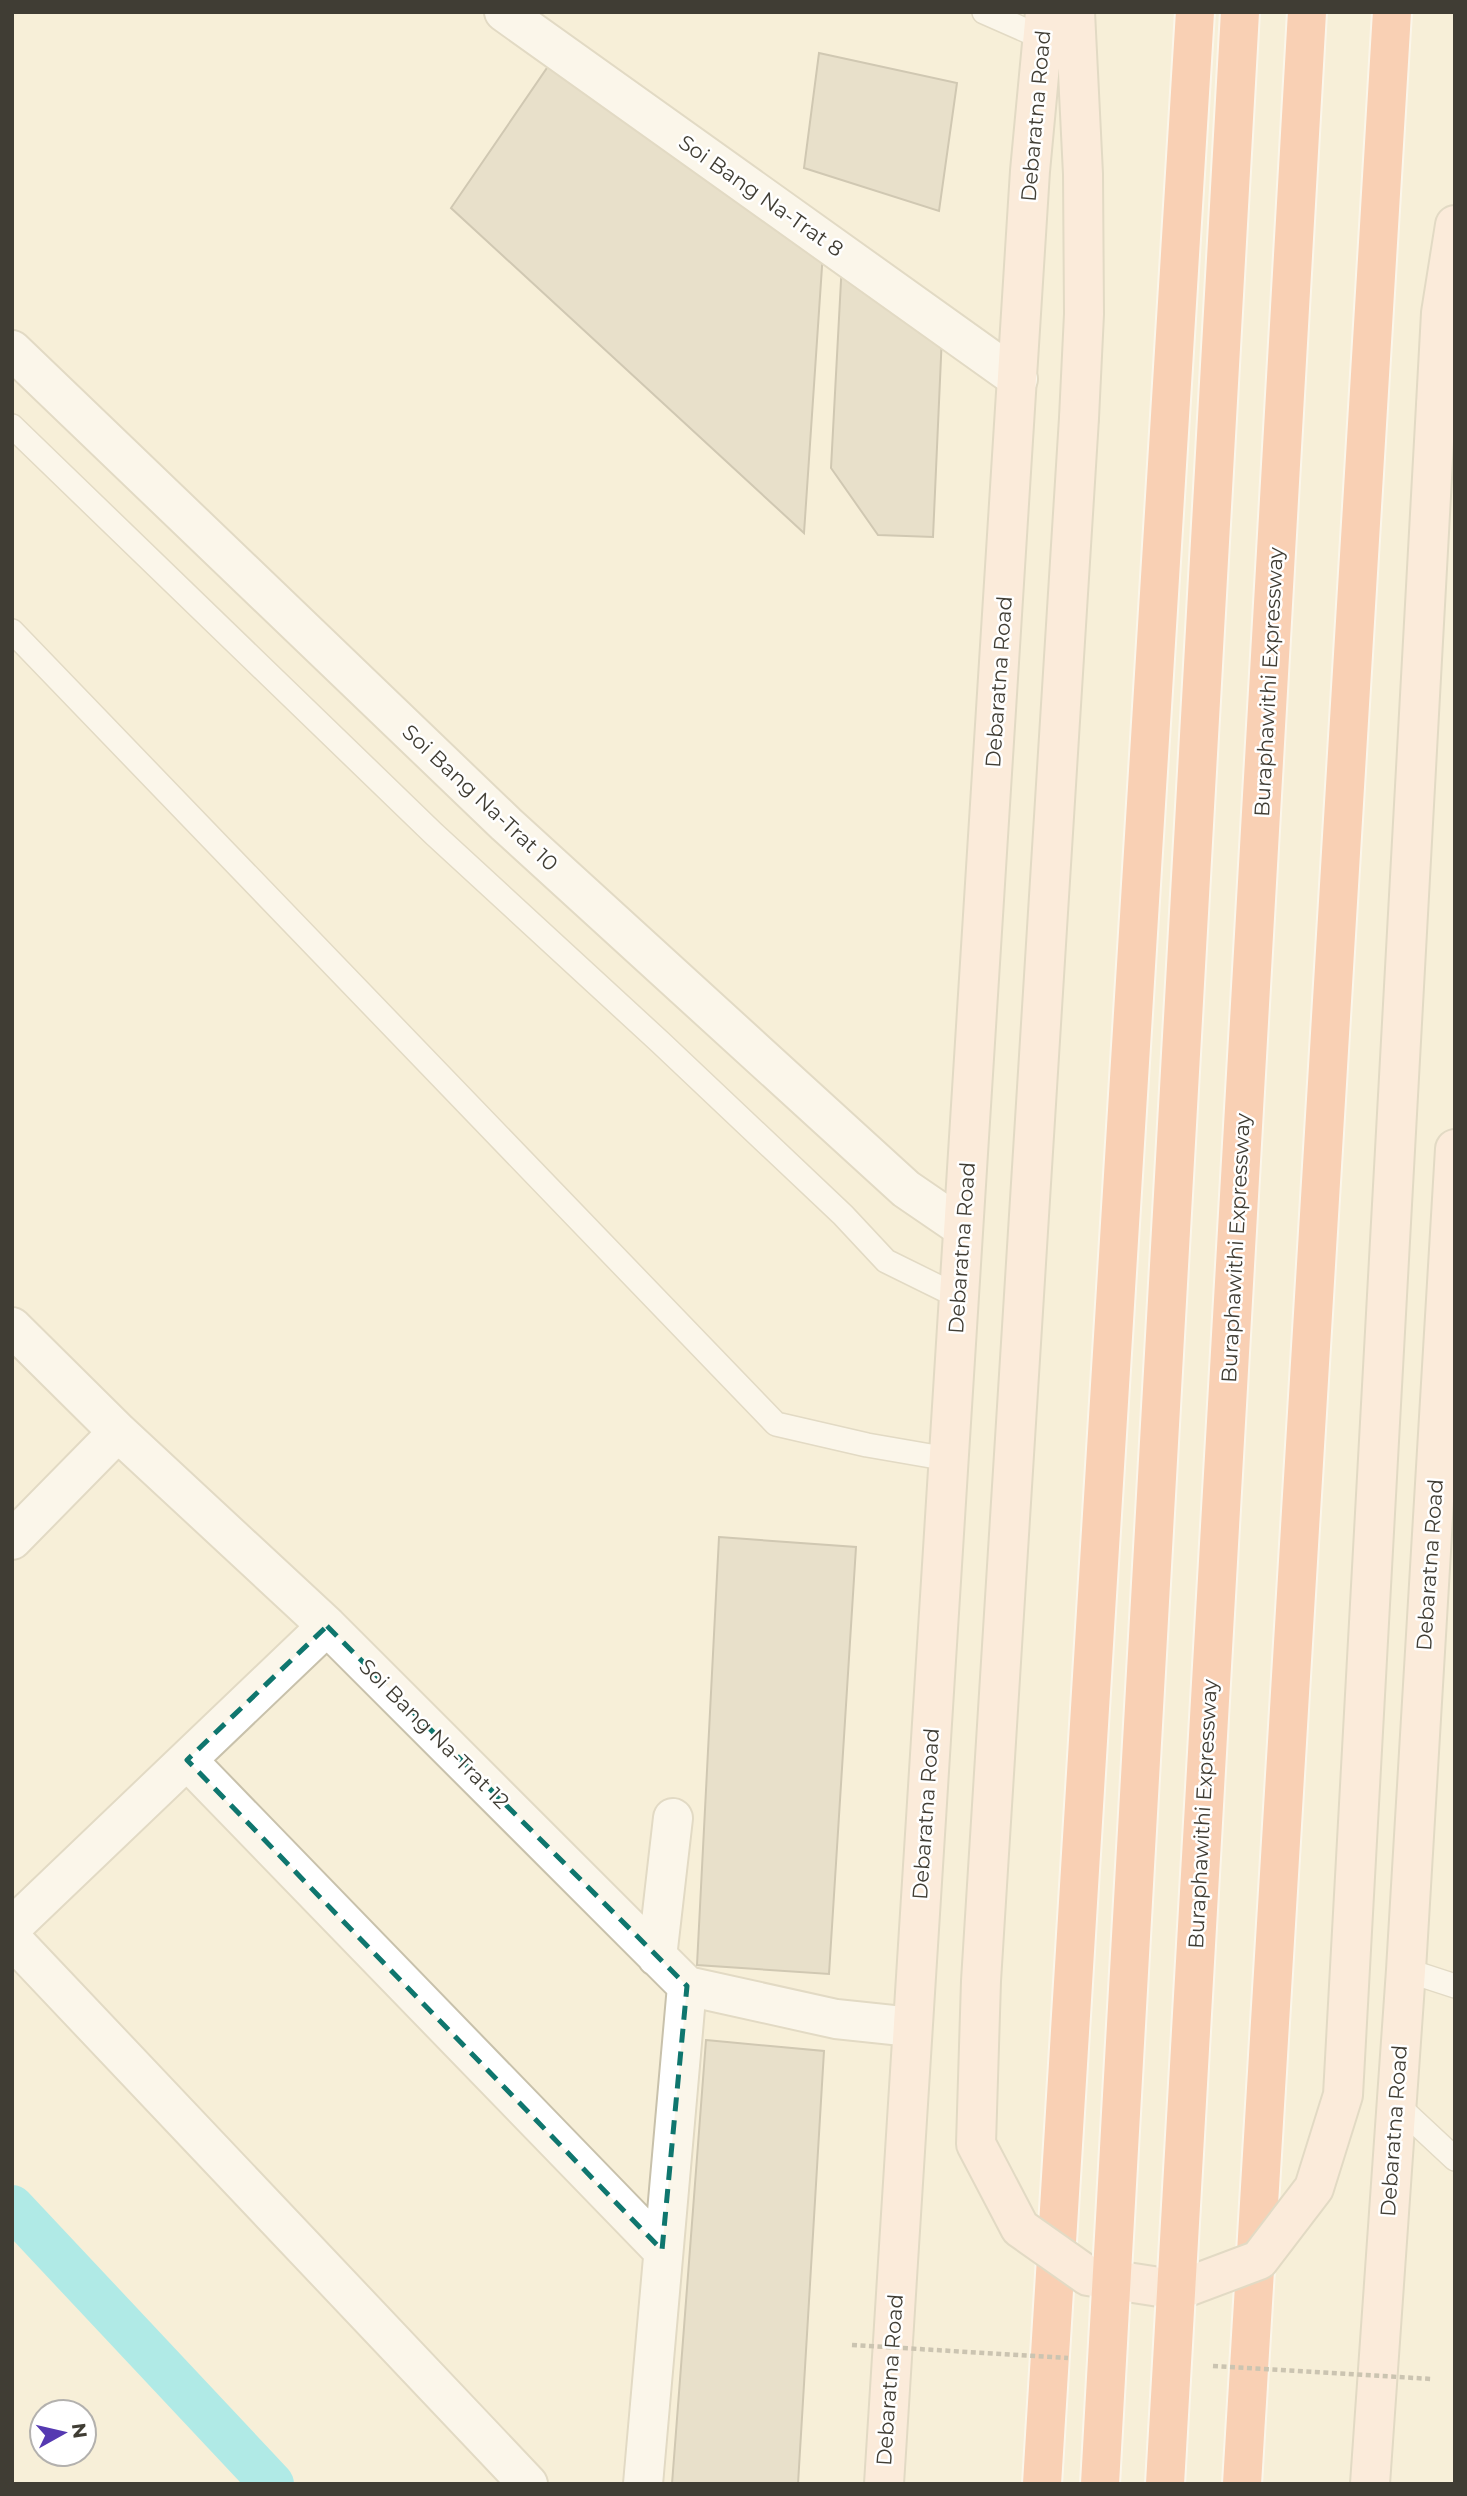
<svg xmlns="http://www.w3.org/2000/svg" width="1467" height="2496" viewBox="0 0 1467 2496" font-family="Montserrat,sans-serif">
<rect width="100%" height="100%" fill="#f7efd8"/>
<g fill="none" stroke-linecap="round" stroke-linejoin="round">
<path stroke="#5ae5f6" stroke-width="44" d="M12,2207L272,2484"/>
</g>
<path fill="#d6ceb8" stroke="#a09984" stroke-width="2" d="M819,53L957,83L939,211L804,168Z
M549,65L823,252L804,533L451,208Z
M842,262L942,335L933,537L878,535L831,468Z
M719,1537L856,1547L829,1974L697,1965Z
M706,2040L824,2051L798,2484H672Z"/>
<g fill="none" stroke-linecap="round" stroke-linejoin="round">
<defs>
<path id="lane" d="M984,12L1043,38
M12,426L434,834L660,1042L843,1215L886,1261L959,1297
M12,631L776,1424L867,1445L948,1459
M1406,1970L1455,1986
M1396,2104L1455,2159"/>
<path id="street" d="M504,12L1018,379
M12,350L506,824L906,1189L963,1228
M12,1327L118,1432L327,1626L687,1986L836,2019L912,2027
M12,1540L118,1432
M187,1760L662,2250
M12,1927L327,1626
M12,1939L528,2484
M657,1957L673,1818
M643,2484L687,1986"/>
<path id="secondary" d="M1075,12L1083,174L1084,314L1079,418
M1436,405L1441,313L1455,225
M884,2484L1030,171L1045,12
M1370,2484L1406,1970L1455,1149"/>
<path id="highway" d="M1042,2484L1195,12
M1242,2484L1392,12"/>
</defs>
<use href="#lane" stroke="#c8c1ab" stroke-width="26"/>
<use href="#street" stroke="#c8c1ab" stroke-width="42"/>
<use href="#secondary" stroke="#c8c1ab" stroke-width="42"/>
<use href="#highway" stroke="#fff" stroke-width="42"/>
<use href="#lane" stroke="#fff" stroke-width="23"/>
<use href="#street" stroke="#fff" stroke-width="38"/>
<use href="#secondary" stroke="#fee6db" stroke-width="38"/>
<use href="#highway" stroke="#faac88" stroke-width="38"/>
<defs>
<path id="secondary-bridge" d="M1079,418L981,1981L976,2144L1020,2228L1088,2276L1179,2290L1259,2260L1314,2188L1343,2095L1436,405"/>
<path id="highway-bridge" d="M1100,2484L1240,12
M1165,2484L1307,12"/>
</defs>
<use href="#secondary-bridge" stroke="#c8c1ab" stroke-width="42" stroke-linecap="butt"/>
<use href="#highway-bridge" stroke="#fff" stroke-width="42" stroke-linecap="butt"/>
<path stroke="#959080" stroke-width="4.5" stroke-dasharray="5 3.5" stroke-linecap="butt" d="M852,2345L1068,2358
M1213,2366L1432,2379"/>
<use href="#secondary-bridge" stroke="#fee6db" stroke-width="38"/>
<use href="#highway-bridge" stroke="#faac88" stroke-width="38"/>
</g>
<path d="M0 0H1467V2496H0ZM327,1626L687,1986L662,2250L187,1760Z" fill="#f7efd8" fill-opacity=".55" fill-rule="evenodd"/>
<path fill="none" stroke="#0f766e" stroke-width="5" stroke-dasharray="14 9" stroke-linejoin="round" d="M327,1626L687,1986L662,2250L187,1760Z"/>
<g text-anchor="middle" stroke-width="5" stroke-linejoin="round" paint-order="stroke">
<g font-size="21" fill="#403d34" stroke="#fff">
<text transform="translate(1036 116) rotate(-85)" y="7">Debaratna Road</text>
<text transform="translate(761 196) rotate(35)" y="7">Soi Bang Na-Trat 8</text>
<text transform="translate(999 682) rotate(-86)" y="7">Debaratna Road</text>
<text transform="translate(1269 682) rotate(-87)" y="7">Buraphawithi Expressway</text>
<text transform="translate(480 798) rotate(43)" y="7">Soi Bang Na-Trat 10</text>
<text transform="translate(962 1248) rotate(-86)" y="7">Debaratna Road</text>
<text transform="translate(1236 1248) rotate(-87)" y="7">Buraphawithi Expressway</text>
<text transform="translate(1430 1565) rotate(-86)" y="7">Debaratna Road</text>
<text transform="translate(434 1734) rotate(45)" y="7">Soi Bang Na-Trat 12</text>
<text transform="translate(926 1814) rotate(-86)" y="7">Debaratna Road</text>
<text transform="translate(1203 1814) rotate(-87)" y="7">Buraphawithi Expressway</text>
<text transform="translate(1394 2131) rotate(-86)" y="7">Debaratna Road</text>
<text transform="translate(890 2380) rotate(-86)" y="7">Debaratna Road</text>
</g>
</g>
<rect width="1467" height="2496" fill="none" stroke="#403d34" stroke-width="28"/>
<g transform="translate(63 2433) rotate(82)"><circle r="33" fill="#ffffff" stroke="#b3b1ae" stroke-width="2"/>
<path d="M0-5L12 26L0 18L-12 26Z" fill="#5539b1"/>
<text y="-10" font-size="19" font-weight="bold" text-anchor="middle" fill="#403d34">N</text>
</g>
</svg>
